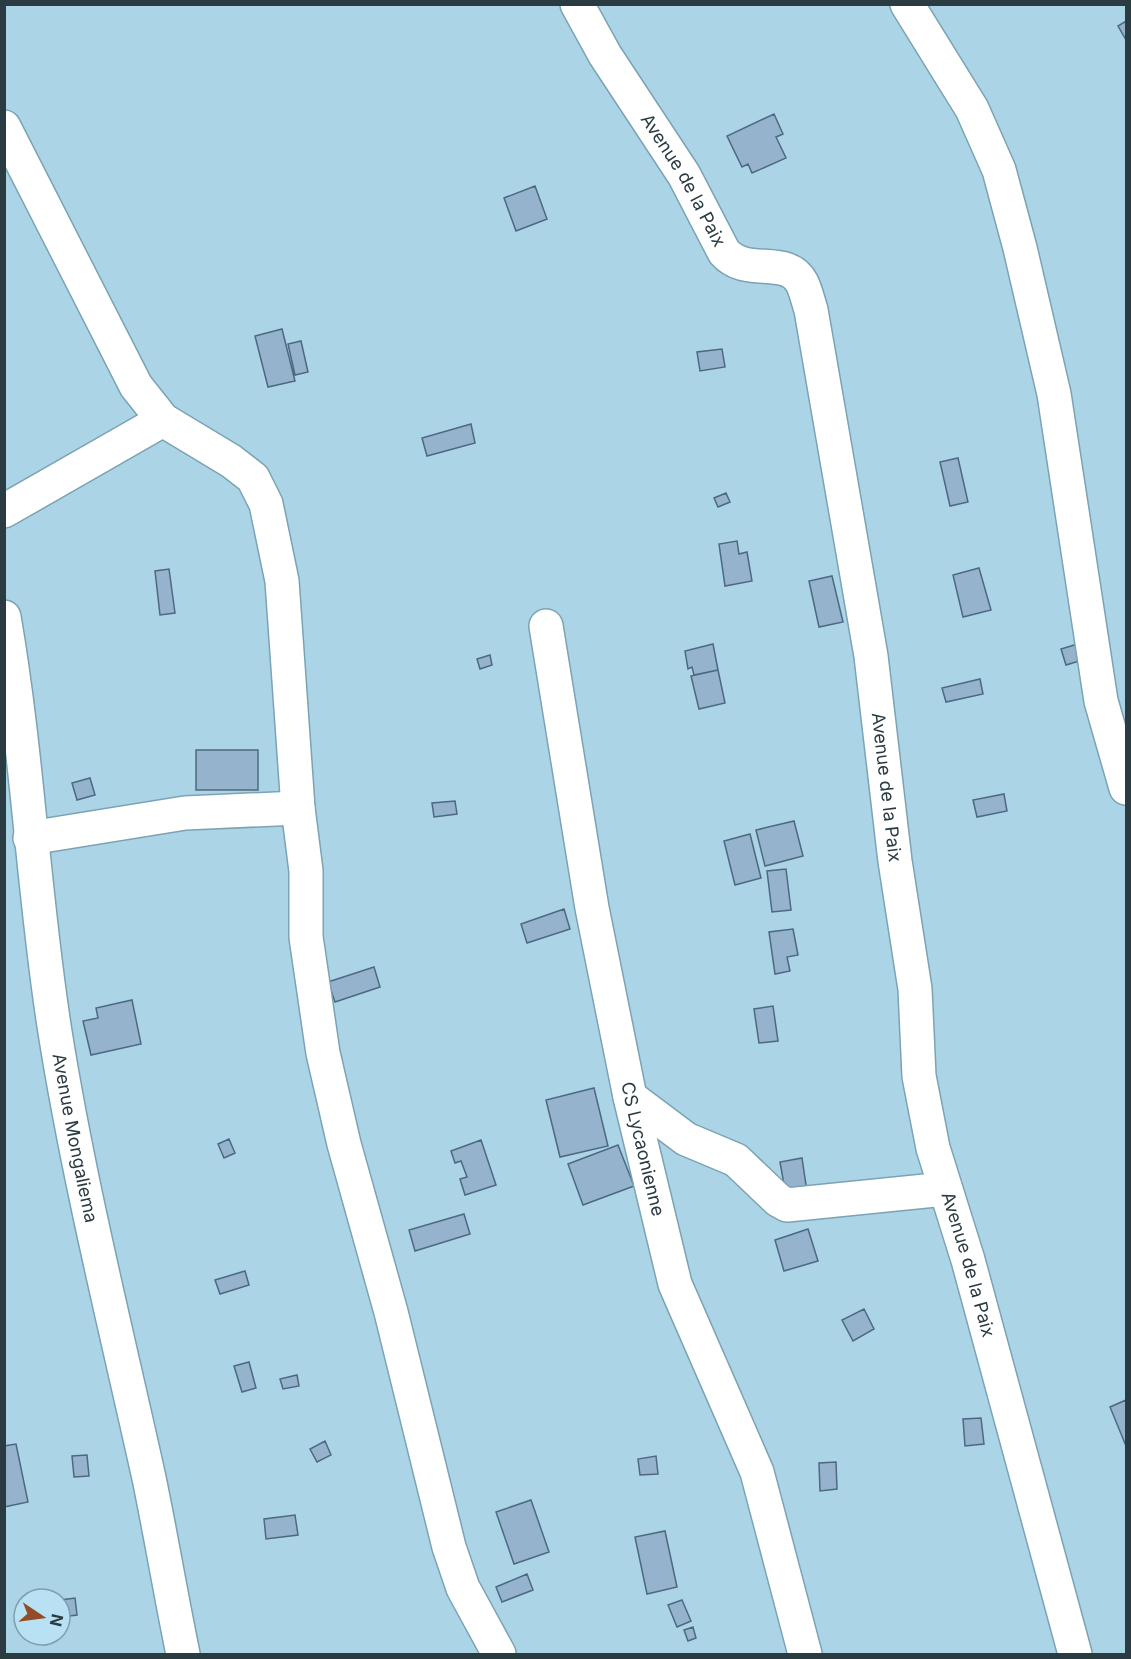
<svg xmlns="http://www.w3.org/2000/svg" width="1131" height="1659" viewBox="0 0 1131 1659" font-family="Inter,sans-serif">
<rect width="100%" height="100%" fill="#abd5e7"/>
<path fill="#95b3cd" stroke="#4d6981" stroke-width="1.5" d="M1126,21V40L1118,26Z
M774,114L783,134L776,137L786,158L752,173L748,164L742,167L727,136Z
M535,186L547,219L516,231L504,198Z
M282,329L295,381L268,387L255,336Z
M301,341L308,372L295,375L288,344Z
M722,349L725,367L700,371L697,352Z
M471,424L475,443L427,456L422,438Z
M958,458L968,502L950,506L940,462Z
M726,493L730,502L718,507L714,498Z
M737,541L739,554L747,552L752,581L725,586L719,544Z
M979,568L991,610L963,617L953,575Z
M169,569L175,613L160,615L155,571Z
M832,576L843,622L819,627L809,581Z
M1081,643L1086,659L1066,665L1061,649Z
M713,644L718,670L694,675L692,667L688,669L685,651Z
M490,655L492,665L480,669L477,659Z
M718,670L725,703L699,709L691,676Z
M980,679L983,694L946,702L942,688Z
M196,750H258V790H196Z
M90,778L95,795L77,800L72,783Z
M1004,794L1007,811L977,817L973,800Z
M455,801L457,814L434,817L432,803Z
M794,821L803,856L765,866L756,830Z
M750,834L761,878L735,885L724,841Z
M786,869L791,910L772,912L767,871Z
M564,909L570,929L527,943L521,924Z
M793,929L798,955L787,957L790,971L775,974L769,932Z
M374,967L380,987L335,1002L328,982Z
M132,1000L141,1044L91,1055L83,1021L98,1018L96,1008Z
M773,1006L778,1041L759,1043L754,1009Z
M594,1088L608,1146L560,1157L546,1100Z
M229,1139L235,1153L224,1158L218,1144Z
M481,1140L496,1185L465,1195L460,1179L467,1177L461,1161L455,1163L451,1151Z
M618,1145L634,1186L583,1205L568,1164Z
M802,1158L807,1192L786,1196L780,1162Z
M464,1214L470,1234L415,1251L409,1230Z
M808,1229L818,1261L784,1271L775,1240Z
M245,1271L249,1285L220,1294L215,1280Z
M864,1309L874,1329L853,1341L842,1320Z
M249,1362L256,1388L242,1392L234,1366Z
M297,1375L299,1386L283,1389L280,1379Z
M1126,1400V1446L1110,1407Z
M981,1418L984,1444L965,1446L963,1419Z
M325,1441L331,1455L317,1462L310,1449Z
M16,1444L28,1502L4,1507V1446Z
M87,1455L89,1476L74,1477L72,1456Z
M656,1456L658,1474L640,1475L638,1459Z
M836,1462L837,1489L820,1491L819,1463Z
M531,1500L549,1552L514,1564L496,1512Z
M295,1515L298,1535L266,1539L264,1519Z
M665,1531L677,1587L647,1594L635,1537Z
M527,1574L533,1590L502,1602L496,1587Z
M75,1598L77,1615L61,1617L60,1600Z
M682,1600L691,1621L677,1627L668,1605Z
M693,1627L696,1638L688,1641L684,1630Z"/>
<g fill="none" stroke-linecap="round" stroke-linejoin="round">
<defs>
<g id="minor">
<path id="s1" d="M577,4L605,55L684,175L724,252C746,278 787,254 802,283C806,291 808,301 811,310L871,656L895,861L915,989L919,1076L933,1148L968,1260L1075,1654"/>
<path d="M907,4L972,109L999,170L1020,248L1054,394L1101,701L1126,788"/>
<path d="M4,127L136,386L163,420L231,461L253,478L266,504L282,581L298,808L306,871V937L323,1053L344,1144L391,1312L449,1547L463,1588L499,1654"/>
<path d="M4,511L163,420"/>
<path id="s2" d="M4,617C28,755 33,894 55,1032C79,1182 116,1329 149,1478C161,1536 171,1596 183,1654"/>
<path id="s3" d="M546,626L592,908L630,1097L675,1284L757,1472L805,1654"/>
<path d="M30,838L185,813L298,808"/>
<path d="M630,1097L686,1139L736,1160L778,1200L787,1205L945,1189"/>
</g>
</defs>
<use href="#minor" stroke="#7ba3b4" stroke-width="36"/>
<use href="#minor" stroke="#fff" stroke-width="33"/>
</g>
<g text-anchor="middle" stroke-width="6" stroke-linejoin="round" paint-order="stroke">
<g font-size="18" fill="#2a3b42" stroke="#b8e2f4">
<text dy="6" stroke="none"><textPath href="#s1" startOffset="206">Avenue de la Paix</textPath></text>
<text dy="6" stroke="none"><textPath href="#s1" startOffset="888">Avenue de la Paix</textPath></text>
<text dy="6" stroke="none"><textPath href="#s2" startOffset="526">Avenue Mongaliema</textPath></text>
<text dy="6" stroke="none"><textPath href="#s3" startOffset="532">CS Lycaonienne</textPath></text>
<text dy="6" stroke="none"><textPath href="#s1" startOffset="1374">Avenue de la Paix</textPath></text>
</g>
</g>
<rect width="1131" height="1659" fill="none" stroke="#2a3b42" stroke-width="12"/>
<g transform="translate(42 1617) rotate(103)"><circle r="28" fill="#b8e2f4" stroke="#7f9fad" stroke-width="1.5"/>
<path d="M0-4.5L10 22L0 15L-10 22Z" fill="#934c28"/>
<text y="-9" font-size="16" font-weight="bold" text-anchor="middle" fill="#2a3b42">N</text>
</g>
</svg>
